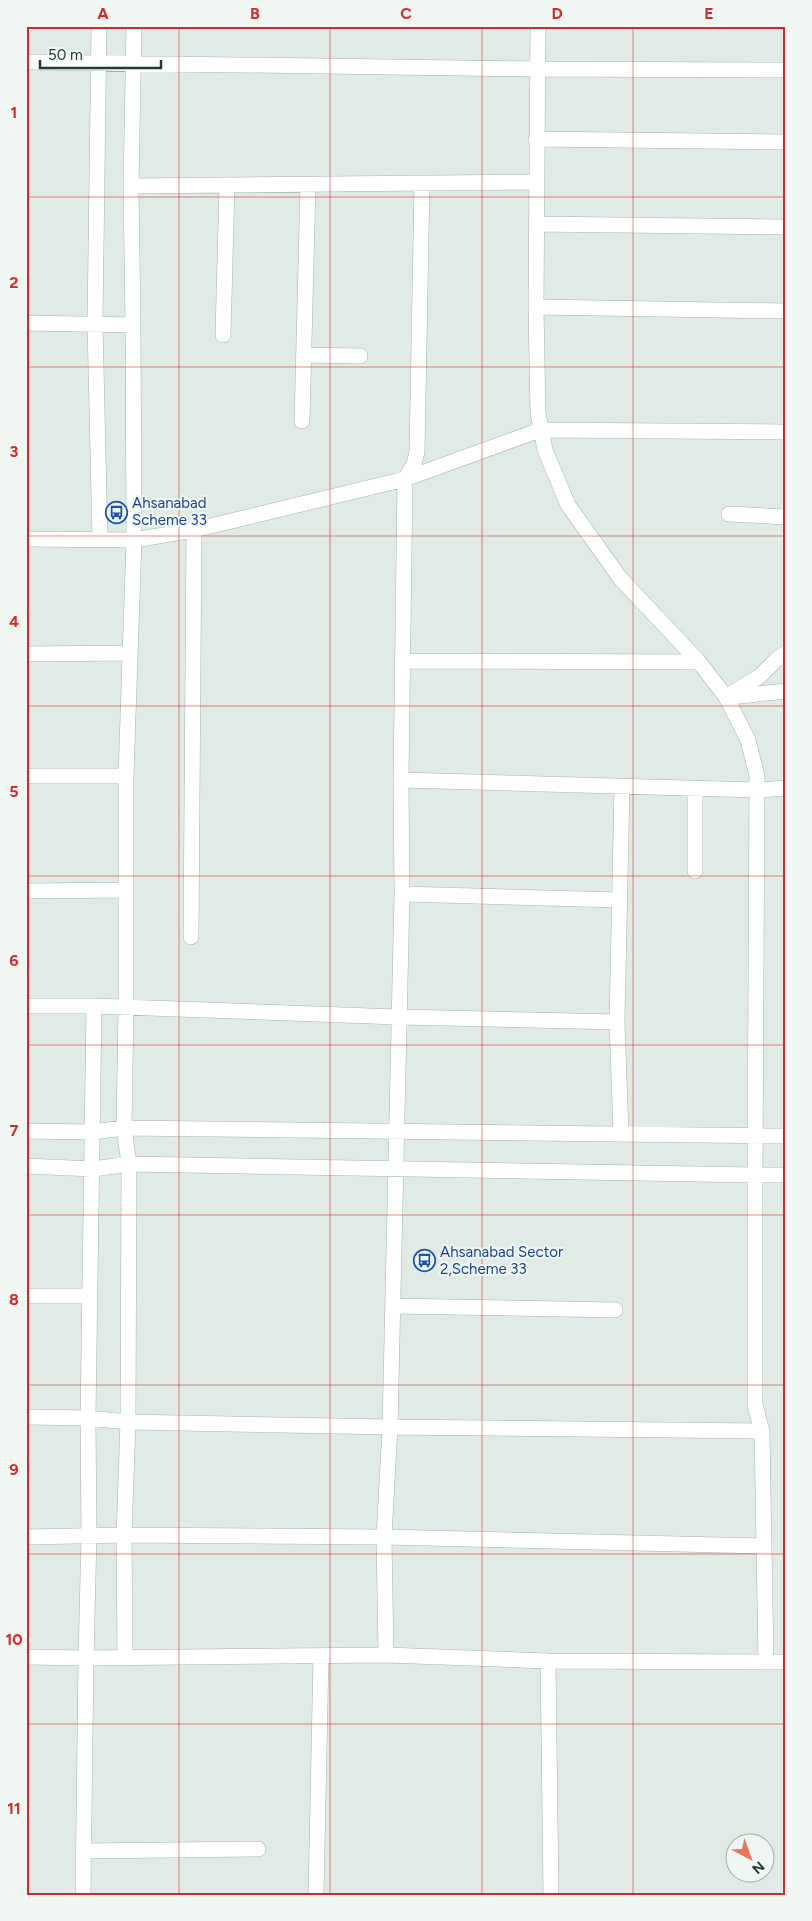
<svg xmlns="http://www.w3.org/2000/svg" width="812" height="1921" viewBox="0 0 812 1921" font-family="Figtree,sans-serif">
<rect width="100%" height="100%" fill="#e0ebe5"/>
<g fill="none" stroke-linecap="round" stroke-linejoin="round">
<defs>
<path id="minor" d="M99,26L95,324L100,539
M26,62L537,69L786,70
M536,139L786,142
M131,186L536,182
M536,224L786,227
M536,307L786,311
M26,323L133,325
M223,335L227,185
M304,355L360,356
M302,421L308,185
M729,514L786,517
M26,539L134,540L194,530L405,479L540,430L786,432
M26,654L130,653
M402,661L699,662
M726,697L760,676L776,660L786,653
M730,697L786,691
M26,776H126
M401,780L757,790L786,788
M695,788V871
M26,891L126,890
M402,894L619,900
M191,937L194,530
M26,1006H94L398,1017L617,1022
M26,1131L92,1132L124,1128L786,1136
M621,1134L617,1022L622,786
M26,1166L93,1169L129,1164L755,1175L757,776L748,740L726,697L699,662L620,578L568,505L545,450L538,413L536,307L538,26
M26,1296H90
M393,1306L615,1310
M26,1417L88,1418L128,1422L390,1427L762,1431
M26,1537L124,1535L384,1537L764,1546
M386,1655L384,1537L390,1427L402,894L401,780L405,479L414,464L417,452L422,184
M26,1657L86,1658L386,1655L548,1661L786,1662
M125,1657L124,1535L128,1422L129,1164L124,1128L126,1008V776L134,540L133,325L131,186L134,26
M548,1661L551,1895
M766,1662L762,1431L755,1405V1175H786
M84,1851L258,1849
M83,1895L86,1658L89,1536L88,1418L94,1006
M316,1895L321,1656"/>
</defs>
<use href="#minor" stroke="#a3b3ac" stroke-width="16"/>
<use href="#minor" stroke="#fff" stroke-width="15"/>
</g>
<path fill="none" stroke="#d62828" stroke-width="1" stroke-opacity="0.55" d="M179,26V1895M330,26V1895M482,26V1895M633,26V1895M26,197H786M26,367H786M26,536H786M26,706H786M26,876H786M26,1045H786M26,1215H786M26,1385H786M26,1554H786M26,1724H786"/>
<defs>
<symbol id="bus-ring" viewBox="-11 -11 22 22"><circle r="9.5" fill="#f0f7f3" stroke="#1a4fb4" stroke-width="1.5"/><path d="M-5-6H5V4H4V6H2V4H-2V6H-4V4H-5ZM-3.5-4V0h7V-4ZM-3.5 1.2v1.5H-2V1.2ZM2 1.2v1.5H3.5V1.2Z" fill="#1a4fb4"/></symbol>
</defs>
<g fill-rule="evenodd">
<use href="#bus-ring" x="104" y="500" width="25" height="25"/>
<use href="#bus-ring" x="412" y="1248" width="25" height="25"/>
</g>
<g text-anchor="middle" stroke-width="4" stroke-linejoin="round" paint-order="stroke">
<g font-size="15" fill="#164399" stroke="#f0f7f3" text-anchor="start">
<text x="132" y="508">Ahsanabad<tspan x="132" dy="17">Scheme 33</tspan></text>
<text x="440" y="1257">Ahsanabad Sector<tspan x="440" dy="17">2,Scheme 33</tspan></text>
</g>
</g>
<rect width="812" height="1921" fill="none" stroke="#f0f7f3" stroke-width="55"/>
<g transform="translate(750 1858) rotate(139)"><circle r="24" fill="#f0f7f3" stroke="#9daca6"/>
<path d="M0-4L9 19L0 12L-9 19Z" fill="#ee755a"/>
<text y="-8" font-size="14" font-weight="bold" text-anchor="middle" fill="#213b32">N</text>
</g>
<path d="M40 60v8h121v-8" fill="none" stroke="#213b32" stroke-width="2.5"/>
<text x="48" y="60" font-size="15" fill="#213b32" stroke="#f0f7f3" stroke-width="4" paint-order="stroke">50 m</text>
<rect x="28" y="28" width="756" height="1866" fill="none" stroke="#d62828" stroke-width="2"/>
<g font-size="16" text-anchor="middle" font-weight="bold" fill="#d62828">
<text x="103" y="19">A</text>
<text x="255" y="19">B</text>
<text x="406" y="19">C</text>
<text x="557" y="19">D</text>
<text x="709" y="19">E</text>
<text x="14" y="118">1</text>
<text x="14" y="288">2</text>
<text x="14" y="457">3</text>
<text x="14" y="627">4</text>
<text x="14" y="797">5</text>
<text x="14" y="966">6</text>
<text x="14" y="1136">7</text>
<text x="14" y="1305">8</text>
<text x="14" y="1475">9</text>
<text x="14" y="1645">10</text>
<text x="14" y="1814">11</text>
</g>
</svg>
